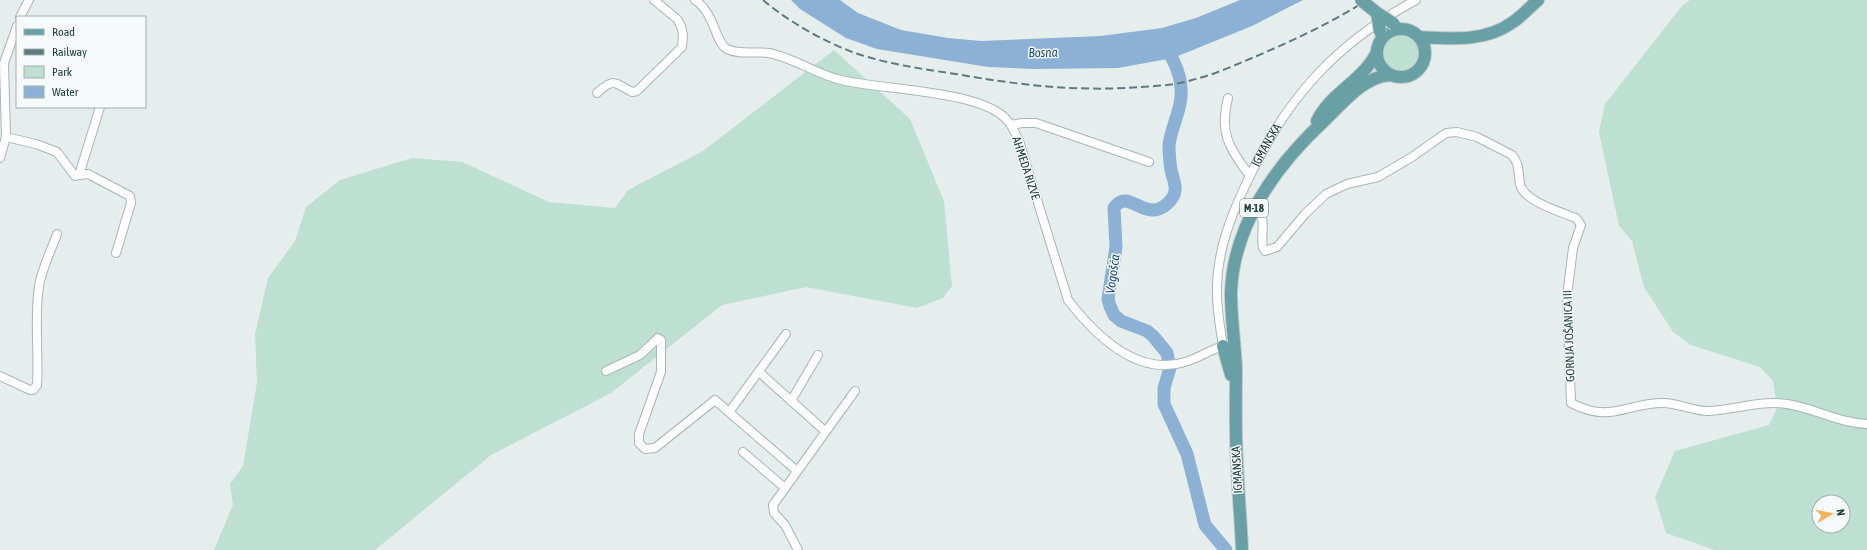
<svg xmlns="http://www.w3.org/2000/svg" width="1867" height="550" viewBox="0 0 1867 550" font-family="'Asap Condensed',sans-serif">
<rect width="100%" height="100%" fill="#e5eeed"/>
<path fill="#bee0d2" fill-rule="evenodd" d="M1690,0H1867V550H1715L1666,533L1655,497L1675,451L1769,425L1777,408L1773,381L1760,367L1691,345L1673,332L1644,287L1632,241L1619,226L1599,132L1605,104L1682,6ZM1819,502H1843V526H1819Z
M1381 53a21 21 0 1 1 42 0a21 21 0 1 1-42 0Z
M834,50L910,119L944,201L952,286L943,298L917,308L806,287L722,305L611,393L491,455L375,550H214L233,505L230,484L243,466L257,382L255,334L268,278L295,241L306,207L340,180L412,158L462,162L549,202L615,208L628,190L703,151Z"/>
<path fill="#8cb1d4" d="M791,0H840L858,13L901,30L948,38L981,41L1100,36L1162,28L1196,18L1240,0H1303L1252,26L1173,58L1118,68L1033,69L988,67L877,49L846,38L800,9Z"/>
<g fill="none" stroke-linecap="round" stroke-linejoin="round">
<path stroke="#8cb1d4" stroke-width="13" d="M1163,43C1172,57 1180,71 1181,88C1183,107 1171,127 1169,145C1169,152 1170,163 1171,170C1174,183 1180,192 1168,203C1145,225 1129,186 1114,208L1116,247L1108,299L1110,306L1114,315L1121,321L1147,331L1153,336L1167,353L1170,368L1164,388V404L1187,454L1205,525L1226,550"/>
<defs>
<g id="minor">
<path d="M695,0C715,13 715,43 727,49C739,55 757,51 769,53C794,58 816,74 841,80C881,90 981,90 1007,120C1013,126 1015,134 1019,141L1068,300C1095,335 1137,377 1185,362C1200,358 1212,348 1227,345"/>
<path d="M20,17L29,0"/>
<path d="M597,93C613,78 614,82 632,92L637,91L682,47L683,35L681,26L677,19L654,0"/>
<path d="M1228,98C1219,133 1229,148 1250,176"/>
<path d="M1011,125L1022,123H1036L1149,162"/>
<path d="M6,137L36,144L57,152L75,176L79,175L100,107"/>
<path d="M0,158L6,137L4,63L17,26"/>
<path d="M79,175L88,174L130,196L131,203L116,253"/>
<path d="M1255,206C1268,218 1260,232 1263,248L1265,251L1277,247L1305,214L1326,194L1347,184L1378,177L1412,157L1446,133L1457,132L1477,137L1512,155C1520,164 1518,173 1520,184C1523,201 1561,212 1576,218L1581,225L1573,248L1567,296L1571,403C1612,424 1625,403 1663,403C1678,403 1693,411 1708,411C1734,410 1761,400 1787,404C1814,408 1839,423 1867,424"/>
<path id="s1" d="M1223,346C1220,326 1216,306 1217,285C1218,249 1231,216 1246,184C1285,100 1334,44 1416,0"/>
<path d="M606,371L640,355L658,338L661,340V372L639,434V443L645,449L655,448L715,400L797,471"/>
<path d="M759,372L825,431"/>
<path d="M0,376L30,390H33L37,385C39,352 34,319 39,286C42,268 51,251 57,234"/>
<path d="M791,401L818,355"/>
<path d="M730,411L786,334"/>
<path d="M743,452L785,488"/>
<path d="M798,550L785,525L774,513L773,505L855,391"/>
</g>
<path id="primary" d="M1377 53a24 24 0 1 1 48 0a24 24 0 1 1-48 0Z
M1420,37C1451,39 1486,42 1513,22C1522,16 1530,7 1538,0
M1317,121C1331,92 1363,81 1377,52
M1223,346L1231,375
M1242,550C1241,521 1238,492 1237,463C1235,431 1236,400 1236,369C1235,344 1231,318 1231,293C1233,225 1276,165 1325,120C1344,102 1363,77 1390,75"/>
</defs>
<use href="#minor" stroke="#a7b6b6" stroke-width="10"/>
<use href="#primary" stroke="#c1c9ca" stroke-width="14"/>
<use href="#minor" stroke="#fff" stroke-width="8"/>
<use href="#primary" stroke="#69a0a5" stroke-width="12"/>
<path stroke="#5e7a7c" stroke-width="2" stroke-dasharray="8 4" stroke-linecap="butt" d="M763,0C789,22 823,41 855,53C888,64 921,69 956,74C1017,85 1079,92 1141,87C1158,86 1176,85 1192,80C1213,75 1233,66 1252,58C1292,41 1331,23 1367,0"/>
<defs>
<path id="primary-bridge" d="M1361,0L1377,13L1394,24
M1377,13L1380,32"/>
</defs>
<use href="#primary-bridge" stroke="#c1c9ca" stroke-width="14" stroke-linecap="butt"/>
<use href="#primary-bridge" stroke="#69a0a5" stroke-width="12"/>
</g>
<g text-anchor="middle" stroke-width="3" stroke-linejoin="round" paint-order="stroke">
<rect fill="#f6fafa" stroke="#627778" stroke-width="1" x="1240" y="199" width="28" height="18" rx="3"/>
<g font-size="11" font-weight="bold" fill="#233f41">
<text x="1254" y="212">M-18</text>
</g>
<g font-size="12" fill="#233f41" stroke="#f6fafa">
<text dy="4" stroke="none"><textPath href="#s1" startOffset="211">IGMANSKA</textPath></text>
<text transform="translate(1026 168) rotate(72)" y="4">AHMEDA RIZVE</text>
<text transform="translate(1569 336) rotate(-92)" y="4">GORNJA JOŠANICA III</text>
<text transform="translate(1237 470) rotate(-93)" y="4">IGMANSKA</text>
</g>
<g font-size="13" font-style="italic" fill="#1b4d7f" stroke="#f6fafa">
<text transform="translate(1043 52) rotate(-1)" y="5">Bosna</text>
<text transform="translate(1112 274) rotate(-82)" y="5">Vogošća</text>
</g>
</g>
<rect x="16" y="16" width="130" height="92" fill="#f6fafa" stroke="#a2afb0"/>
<rect x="24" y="29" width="20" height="6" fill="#69a0a5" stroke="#a2afb0"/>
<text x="52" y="36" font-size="12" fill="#233f41">Road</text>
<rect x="24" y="49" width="20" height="6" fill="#5e7a7c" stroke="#a2afb0"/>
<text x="52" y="56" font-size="12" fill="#233f41">Railway</text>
<rect x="24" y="66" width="20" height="12" fill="#bee0d2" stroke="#a2afb0"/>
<text x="52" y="76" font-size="12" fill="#233f41">Park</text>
<rect x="24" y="86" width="20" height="12" fill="#8cb1d4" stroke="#a2afb0"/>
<text x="52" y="96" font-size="12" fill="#233f41">Water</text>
<g transform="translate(1831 514) rotate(81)"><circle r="19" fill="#f6fafa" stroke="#a2afb0"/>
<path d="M0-3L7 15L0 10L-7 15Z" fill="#f4b45d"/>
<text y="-6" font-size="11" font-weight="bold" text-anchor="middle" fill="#233f41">N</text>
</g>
</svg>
